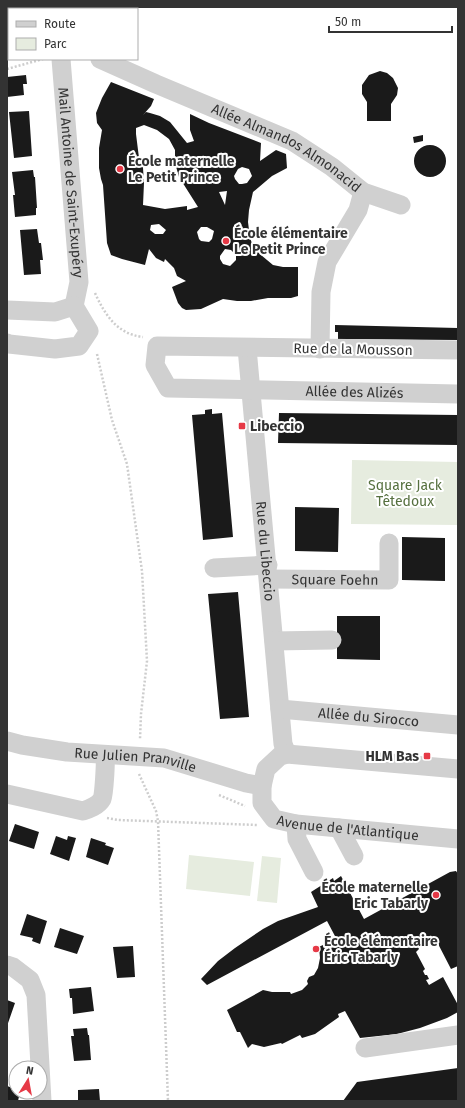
<svg xmlns="http://www.w3.org/2000/svg" width="465" height="1108" viewBox="0 0 465 1108" font-family="'Fira Sans',sans-serif">
<rect width="100%" height="100%" fill="#fff"/>
<path fill="#e6ecdf" d="M352,460L458,462V525L351,524Z
M189,855L254,862L250,896L186,889Z
M262,856L281,858L277,903L257,901Z"/>
<path fill="#1a1a1a" fill-rule="evenodd" d="M7,7H23V9H9V25H7Z
M380,71L387,73L393,78L398,88L397,95L391,104V121H367V102L362,94V85L369,75Z
M26,75L27,84H23L24,95L7,97V77Z
M111,82L154,99L151,106L143,115L146,112L150,113L160,116L170,122L187,143L194,141L190,130V114L209,123L261,143L260,161L276,150L286,154L287,168L272,176L253,192L249,210L248,222L250,238L253,246L261,255L273,265L283,267H298V296L291,298H268L251,301H237L223,299L201,309L186,310L182,308L178,303L172,287L186,281L177,276L174,268L165,259L164,262L156,258L149,249L145,265L122,259L111,255L107,243L103,185L101,179L99,168V148L102,130L97,123L96,113L102,98ZM144,125L157,130L169,139L175,150V163L179,177L198,207L187,210V206L165,209L143,205L144,183L143,168L139,158L136,134V128ZM223,153L226,167H222L217,165ZM242,167L249,169L252,176L247,183L242,184H239L235,179L234,176L238,169ZM227,191L225,205L219,192ZM159,224L166,230L163,234H155L150,230L151,225ZM201,227H207L214,231L212,239L209,242L201,241L199,239L197,232ZM225,249L231,250L236,255V260L230,266L223,264L220,259V256Z
M29,111L32,156L14,158L9,112Z
M423,135V141L414,143L413,137Z
M414 161a16 16 0 1 1 32 0a16 16 0 1 1-32 0Z
M33,170L34,177H35L37,208H36V215L15,217L13,195H15L12,172Z
M37,229L39,243H41L43,260H40L41,274L24,275L20,230Z
M335,325L458,328V340L338,339V332H335Z
M212,409V414L222,413L233,537L203,540L192,415L205,414V410Z
M279,413L458,415V445L278,443Z
M295,507L339,508L338,552L295,551Z
M402,537L445,538V581L402,580Z
M238,592L249,717L220,719L208,594Z
M337,616H380V660L337,659Z
M15,824L39,832L34,849L9,841Z
M56,836L67,840L68,836L76,838L69,861L50,854Z
M91,838L106,843L105,845L114,848L108,865L86,857Z
M456,871L458,874V966L451,969L435,938L418,947L419,949L416,952L425,969L423,971L425,975H427L429,979L426,980L429,985L443,977L458,1005V1012L447,1018L420,1028L397,1034L360,1038L345,1011L338,1014L339,1017L315,1034L302,1038L300,1035L282,1044L281,1043L264,1047L252,1044L248,1048L240,1032H237L227,1010L263,990L272,992H290L291,994L302,990L308,984L307,981L309,977L314,975L318,968L320,958L319,947L336,938L327,921L207,985L201,979L218,961L235,948L263,929L278,921L318,907L311,892L333,878L334,881L341,876L364,919L450,872Z
M27,914L47,921L40,944L32,941L33,938L20,935Z
M60,928L84,936L77,954L54,947Z
M133,946L135,977L117,978L113,947Z
M91,987L94,1011L73,1014L72,998H70L69,989Z
M7,1000L15,1003L7,1026Z
M87,1028L88,1035H89L91,1060L74,1061L71,1036H74L73,1029Z
M458,1068V1101H343L357,1082Z
M7,1086L16,1089V1092H20L18,1101H7Z
M99,1089L100,1101H78V1090Z"/>
<g fill="none" stroke-linecap="round" stroke-linejoin="round">
<path stroke="#cdcdcd" stroke-width="2.5" stroke-dasharray="2 2" stroke-linecap="butt" d="M118,9L122,7
M7,69L43,59
M95,293C105,315 117,334 143,337
M97,354L112,420L127,464L142,571L147,661L141,714L140,739
M139,774L156,811L158,821L168,1101
M219,795L245,806
M107,818L118,820L258,825"/>
<g stroke="#d0d0d0" stroke-width="19">
<path d="M55,7V9"/>
<path id="s1" d="M61,59L79,282L74,306"/>
<path id="s2" d="M100,59L156,84L292,141L332,167L363,192L401,205"/>
<path d="M7,310L55,312L74,306"/>
<path d="M7,343L9,344L55,349L79,346L89,331L74,306"/>
<path id="s3" d="M247,348L283,744L287,754"/>
<path d="M320,349L321,292L327,262L358,210L363,192"/>
<path id="s4" d="M458,350L157,346L155,365L168,388L458,394"/>
<path d="M214,568L268,565"/>
<path id="s5" d="M269,579L389,580V543"/>
<path d="M274,641L332,640"/>
<path id="s6" d="M280,709L458,725"/>
<path id="s7" d="M7,741L22,745L67,752L164,758L246,783L262,786"/>
<path id="s8" d="M458,769L287,754L280,756L266,769L262,786V803L274,819L296,824L458,839"/>
<path d="M7,794L83,811C89,809 98,806 102,799C104,794 106,762 105,755"/>
<path d="M296,824L297,839L314,872"/>
<path d="M339,828L354,856"/>
<path d="M7,965L13,967L30,980L36,995L42,1101"/>
<path d="M365,1048L458,1035"/>
</g>
</g>
<g fill="#e63946" stroke="#fff" stroke-width="1.5">
<circle cx="120" cy="169" r="4"/>
<circle cx="226" cy="241" r="4"/>
<rect x="238" y="422" width="8" height="8" rx="2"/>
<rect x="423" y="752" width="8" height="8" rx="2"/>
<circle cx="436" cy="895" r="4"/>
<circle cx="316" cy="949" r="4"/>
</g>
<g text-anchor="middle" stroke-width="4" stroke-linejoin="round" paint-order="stroke">
<g font-size="14" fill="#333" stroke="#fff">
<text dy="5" stroke="none"><textPath href="#s2" startOffset="207">Allée Almandos Almonacid</textPath></text>
<text dy="5" stroke="none"><textPath href="#s1" startOffset="124">Mail Antoine de Saint-Exupéry</textPath></text>
<text transform="translate(353 349) rotate(1)" y="5">Rue de la Mousson</text>
<text dy="5" stroke="none"><textPath href="#s4" startOffset="533">Allée des Alizés</textPath></text>
<text dy="5" stroke="none"><textPath href="#s3" startOffset="204">Rue du Libeccio</textPath></text>
<text dy="5" stroke="none"><textPath href="#s5" startOffset="66">Square Foehn</textPath></text>
<text dy="5" stroke="none"><textPath href="#s6" startOffset="89">Allée du Sirocco</textPath></text>
<text dy="5" stroke="none"><textPath href="#s7" startOffset="130">Rue Julien Pranville</textPath></text>
<text dy="5" stroke="none"><textPath href="#s8" startOffset="327">Avenue de l'Atlantique</textPath></text>
</g>
<g font-size="14" font-weight="bold" fill="#333" stroke="#fff" text-anchor="start">
<text x="128" y="166">École maternelle<tspan x="128" dy="16">Le Petit Prince</tspan></text>
<text x="234" y="238">École élémentaire<tspan x="234" dy="16">Le Petit Prince</tspan></text>
<text x="250" y="431">Libeccio</text>
<text x="419" y="761" text-anchor="end">HLM Bas</text>
<text x="428" y="892" text-anchor="end">École maternelle<tspan x="428" dy="16">Eric Tabarly</tspan></text>
<text x="324" y="946">École élémentaire<tspan x="324" dy="16">Éric Tabarly</tspan></text>
</g>
<g font-size="14" fill="#56703f" stroke="#fff">
<text x="405" y="490">Square Jack<tspan x="405" dy="16">Têtedoux</tspan></text>
</g>
</g>
<rect width="465" height="1108" fill="none" stroke="#333333" stroke-width="16"/>
<rect x="8" y="8" width="130" height="52" fill="#ffffff" stroke="#adadad"/>
<rect x="16" y="21" width="20" height="6" fill="#d0d0d0" stroke="#adadad"/>
<text x="44" y="28" font-size="12" fill="#333333">Route</text>
<rect x="16" y="38" width="20" height="12" fill="#e6ecdf" stroke="#adadad"/>
<text x="44" y="48" font-size="12" fill="#333333">Parc</text>
<g transform="translate(28 1080) rotate(11)"><circle r="19" fill="#ffffff" stroke="#adadad"/>
<path d="M0-3L7 15L0 10L-7 15Z" fill="#e63946"/>
<text y="-6" font-size="11" font-weight="bold" text-anchor="middle" fill="#333333">N</text>
</g>
<path d="M329 26v6h123v-6" fill="none" stroke="#333333" stroke-width="2"/>
<text x="335" y="26" font-size="12" fill="#333333" stroke="#ffffff" stroke-width="3" paint-order="stroke">50 m</text>
</svg>
